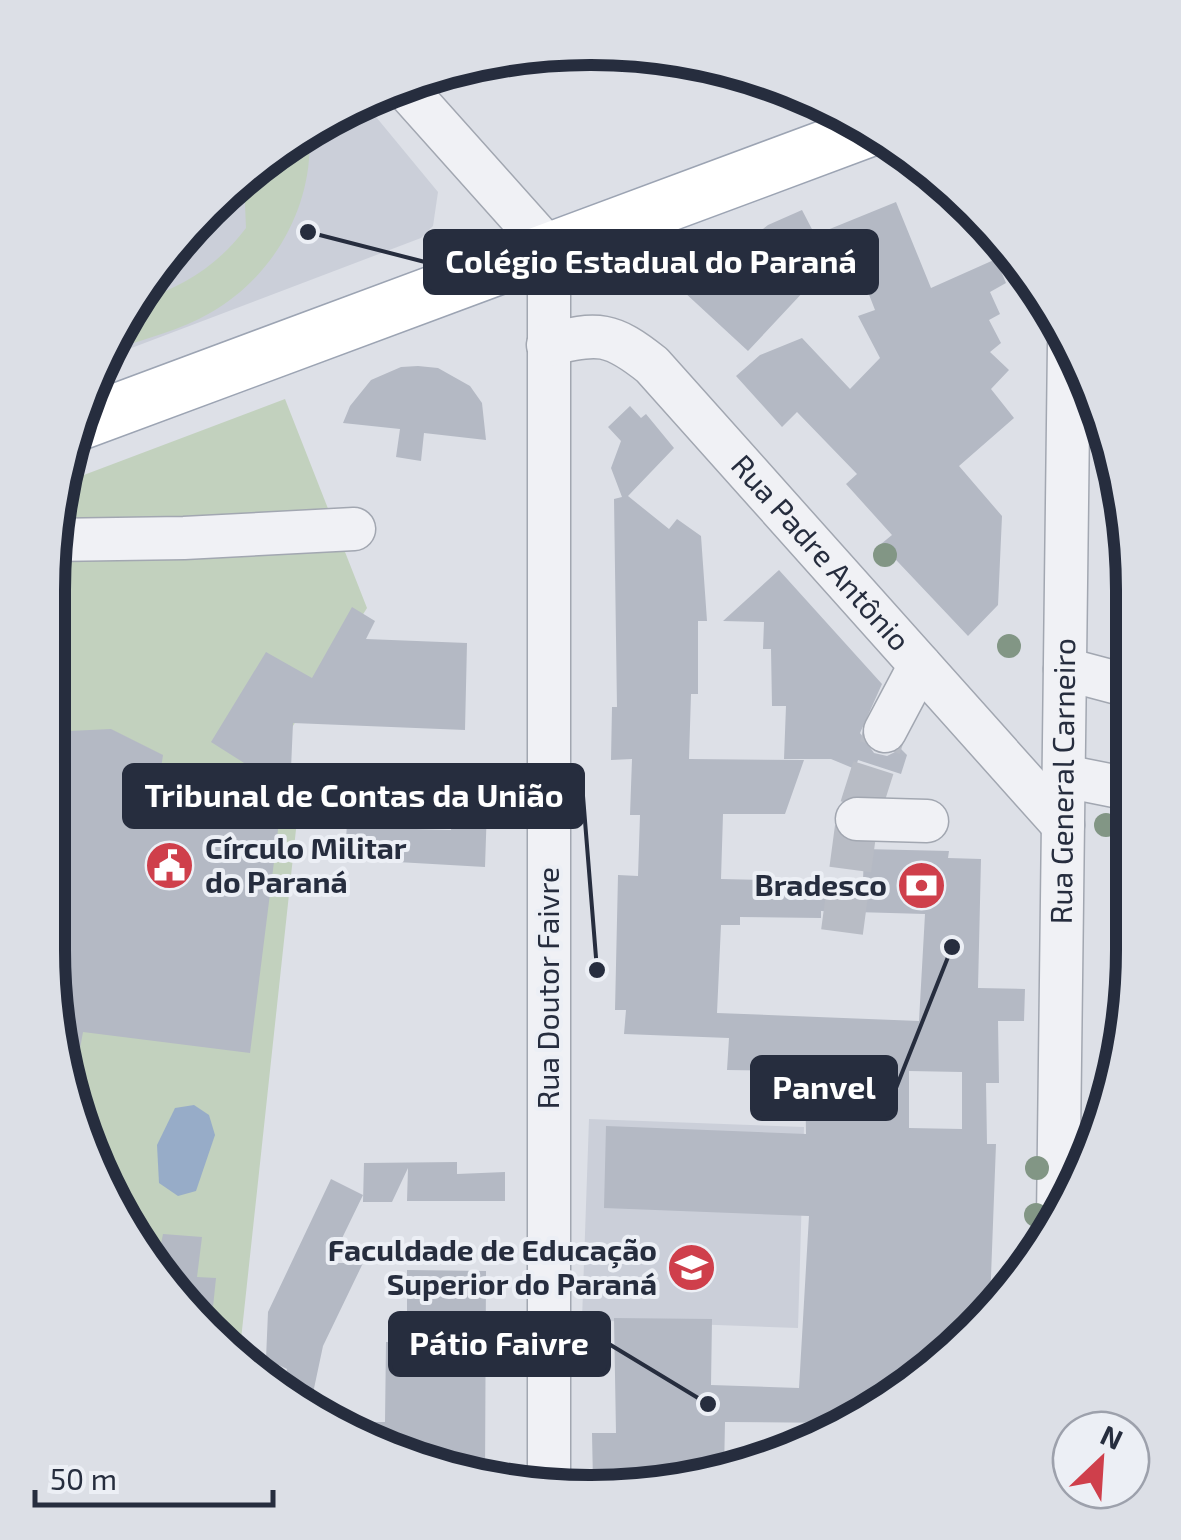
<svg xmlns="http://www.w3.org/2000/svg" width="1181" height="1540" viewBox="0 0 1181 1540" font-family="'Exo 2',sans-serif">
<rect width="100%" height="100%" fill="#dde0e7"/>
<path fill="#cbcfd9" d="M367,106L438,192L433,226L421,238L113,355L159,260L289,139Z
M1126,508L1129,1021L1119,1063Z
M589,1119L804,1127L798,1328L582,1320Z"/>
<path fill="#c2d1be" d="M309,131C315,204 274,277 210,313C181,330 147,338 115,349L139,301C185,286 217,266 246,228L244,181L262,165L267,174C270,150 286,140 309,131Z
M285,399L367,608L259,780L301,783L239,1358L207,1334L121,1221L66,1091L48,949L49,556L60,484Z"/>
<path fill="#97acc8" d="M194,1105L209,1115L215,1135L196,1191L178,1196L159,1183L157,1145L175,1108Z"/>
<path fill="#b4b9c4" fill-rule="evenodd" d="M896,202L931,288L996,259L1006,283L990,292L1000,314L989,320L1001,343L990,352L1009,370L991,389L1014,418L959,466L1002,516L998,605L968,636L881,544L892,535L846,484L857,474L797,412L782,427L736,376L760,355L802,338L850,389L880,358L858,316L875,310L849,243L748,351L683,291L768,225L802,210L815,235Z
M418,366L438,368L470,386L482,403L486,440L424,433L421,461L396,457L400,429L343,423L350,406L371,380L401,367Z
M630,406L641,418L646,414L674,448L628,496L669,529L677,519L701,536L707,621H698V694H691L689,759L804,760L785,814H723L721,879L863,882L864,849L949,851L948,858L981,859L978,988L1025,989L1024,1021H998L999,1083H986L987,1144H996L990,1303L892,1401L848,1423L725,1422L724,1471L643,1484L593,1483L592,1433H616L614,1318L712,1319L711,1385L799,1388L809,1216L604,1208L606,1126L806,1134L805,1071L727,1070L729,1038L624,1034L626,1010H615L618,875L638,876L640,815H630L632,759L611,760L612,707H617L614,499L622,497L611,468L621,441L608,427ZM821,911L925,914L919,1021L717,1013L721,925H740V917L821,918ZM909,1071L962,1072V1129L909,1128Z
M779,570L882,684L860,733L874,753L887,756L901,749L907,755L901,774L858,760L855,769L831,759H784L786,706H772L771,649H763L764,622L723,621Z
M352,607L375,621L366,639L467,643L465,730L293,723L290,792L211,742L266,652L312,678Z
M111,729L163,755L159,782L282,798L250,1053L83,1032L72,1092H67L48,950V732Z
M336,771L376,773L373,814H382L381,828L451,830L455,778L498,780L497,808L487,807L485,867L345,859L348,804L334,803Z
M457,1162V1174L505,1172V1201H407L408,1168L392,1202H363L364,1163Z
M331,1179L363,1195L330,1263H363L323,1346L309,1412L282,1392L287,1369L266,1359L268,1312Z
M163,1234L202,1237L197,1277L216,1278L210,1336L156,1268Z
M407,1270L486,1271L485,1479L451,1474L374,1442L373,1422H385L386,1342L407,1343Z"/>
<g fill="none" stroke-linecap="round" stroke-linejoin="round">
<path stroke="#b8bcc5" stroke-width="42" stroke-dasharray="42 21" stroke-linecap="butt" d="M842,932L857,819L885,731"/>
<defs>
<g id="minor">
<path d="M407,90L549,249V1487"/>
<path id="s1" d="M548,345C598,331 612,333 652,365L1063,825"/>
<path d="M51,540L184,538L354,529"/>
<path d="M1065,669L1129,686"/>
<path d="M885,731L920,665"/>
<path d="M1064,776L1129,789"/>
<path d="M857,819L927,821"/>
<path id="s2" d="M1058,1219L1069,344"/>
</g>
<path id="major" d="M79,424L870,130"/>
</defs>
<use href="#minor" stroke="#a2a7b1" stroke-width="45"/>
<use href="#major" stroke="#9ca4b3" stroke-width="55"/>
<use href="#minor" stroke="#f0f1f5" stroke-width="42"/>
<use href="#major" stroke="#fff" stroke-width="52"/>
</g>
<g fill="#829685">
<circle cx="885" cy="555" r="12"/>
<circle cx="1009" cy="646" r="12"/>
<circle cx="1106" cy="825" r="12"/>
<circle cx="1037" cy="1168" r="12"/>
<circle cx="1036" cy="1215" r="12"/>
</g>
<defs>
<symbol id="civic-disc" viewBox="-11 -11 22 22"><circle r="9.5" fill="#cf3f4b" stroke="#eceff5"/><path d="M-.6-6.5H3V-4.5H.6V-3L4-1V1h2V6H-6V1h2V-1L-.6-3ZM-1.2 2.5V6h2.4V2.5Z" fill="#fff"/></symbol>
<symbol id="bank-disc" viewBox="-11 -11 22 22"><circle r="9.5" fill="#cf3f4b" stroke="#eceff5"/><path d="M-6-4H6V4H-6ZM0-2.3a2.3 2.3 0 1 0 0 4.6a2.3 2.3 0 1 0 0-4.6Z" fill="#fff"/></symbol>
<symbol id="university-disc" viewBox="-11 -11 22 22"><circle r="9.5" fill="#cf3f4b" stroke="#eceff5"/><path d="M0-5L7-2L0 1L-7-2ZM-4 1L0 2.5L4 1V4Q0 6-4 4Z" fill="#fff"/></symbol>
</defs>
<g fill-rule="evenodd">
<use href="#civic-disc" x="142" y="838" width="55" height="55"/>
<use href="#bank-disc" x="894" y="858" width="55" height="55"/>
<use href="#university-disc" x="664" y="1240" width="55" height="55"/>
</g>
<g text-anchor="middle" stroke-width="8" stroke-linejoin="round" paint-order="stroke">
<g font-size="30" fill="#262d3e" stroke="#eceff5">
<text dy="10" stroke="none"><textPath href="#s1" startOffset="365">Rua Padre Antônio</textPath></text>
<text dy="10" stroke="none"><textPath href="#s2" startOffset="438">Rua General Carneiro</textPath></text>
<text transform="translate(549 988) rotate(-90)" y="10">Rua Doutor Faivre</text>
</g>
<g font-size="30" font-weight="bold" fill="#262d3e" stroke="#eceff5" text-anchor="end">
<text x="205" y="859" text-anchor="start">Círculo Militar<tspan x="205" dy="34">do Paraná</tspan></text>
<text x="887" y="896">Bradesco</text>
<text x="657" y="1261">Faculdade de Educação<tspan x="657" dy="34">Superior do Paraná</tspan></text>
</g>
</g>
<path d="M0 0H1181V1540H0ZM590 65H591A525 525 0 0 1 1116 590V950A525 525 0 0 1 591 1475H590A525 525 0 0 1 65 950V590A525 525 0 0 1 590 65Z" fill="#dcdfe6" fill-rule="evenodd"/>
<path fill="none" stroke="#262d3e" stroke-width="12" d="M590 65H591A525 525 0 0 1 1116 590V950A525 525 0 0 1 591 1475H590A525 525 0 0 1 65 950V590A525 525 0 0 1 590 65Z"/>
<path fill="none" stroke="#262d3e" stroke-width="4" d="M308 232L425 262M597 970L583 796M952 947L896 1088M708 1404L609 1344"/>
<g fill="#262d3e" stroke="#eceff5" stroke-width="4">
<circle cx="308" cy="232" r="10"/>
<circle cx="597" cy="970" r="10"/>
<circle cx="952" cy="947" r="10"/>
<circle cx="708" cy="1404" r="10"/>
</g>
<g fill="#262d3e" stroke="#262d3e" stroke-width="4">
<rect x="425" y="231" width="452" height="62" rx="10"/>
<rect x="124" y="765" width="459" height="62" rx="10"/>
<rect x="752" y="1057" width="144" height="62" rx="10"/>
<rect x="390" y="1313" width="219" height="62" rx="10"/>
</g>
<g font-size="32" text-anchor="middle" font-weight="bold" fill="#fff">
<text x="651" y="273">Colégio Estadual do Paraná</text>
<text x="354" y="807">Tribunal de Contas da União</text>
<text x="824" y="1099">Panvel</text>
<text x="499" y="1355">Pátio Faivre</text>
</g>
<g transform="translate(1101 1460) rotate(25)"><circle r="48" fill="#eceff5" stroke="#9da1ac" stroke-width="2.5"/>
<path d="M0-8L18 38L0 25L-18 38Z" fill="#cf3f4b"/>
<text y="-15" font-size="28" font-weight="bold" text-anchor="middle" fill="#262d3e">N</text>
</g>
<path d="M35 1490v15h238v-15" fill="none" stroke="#262d3e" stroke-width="5"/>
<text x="50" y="1490" font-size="30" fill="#262d3e" stroke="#eceff5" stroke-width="8" paint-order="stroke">50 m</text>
</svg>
